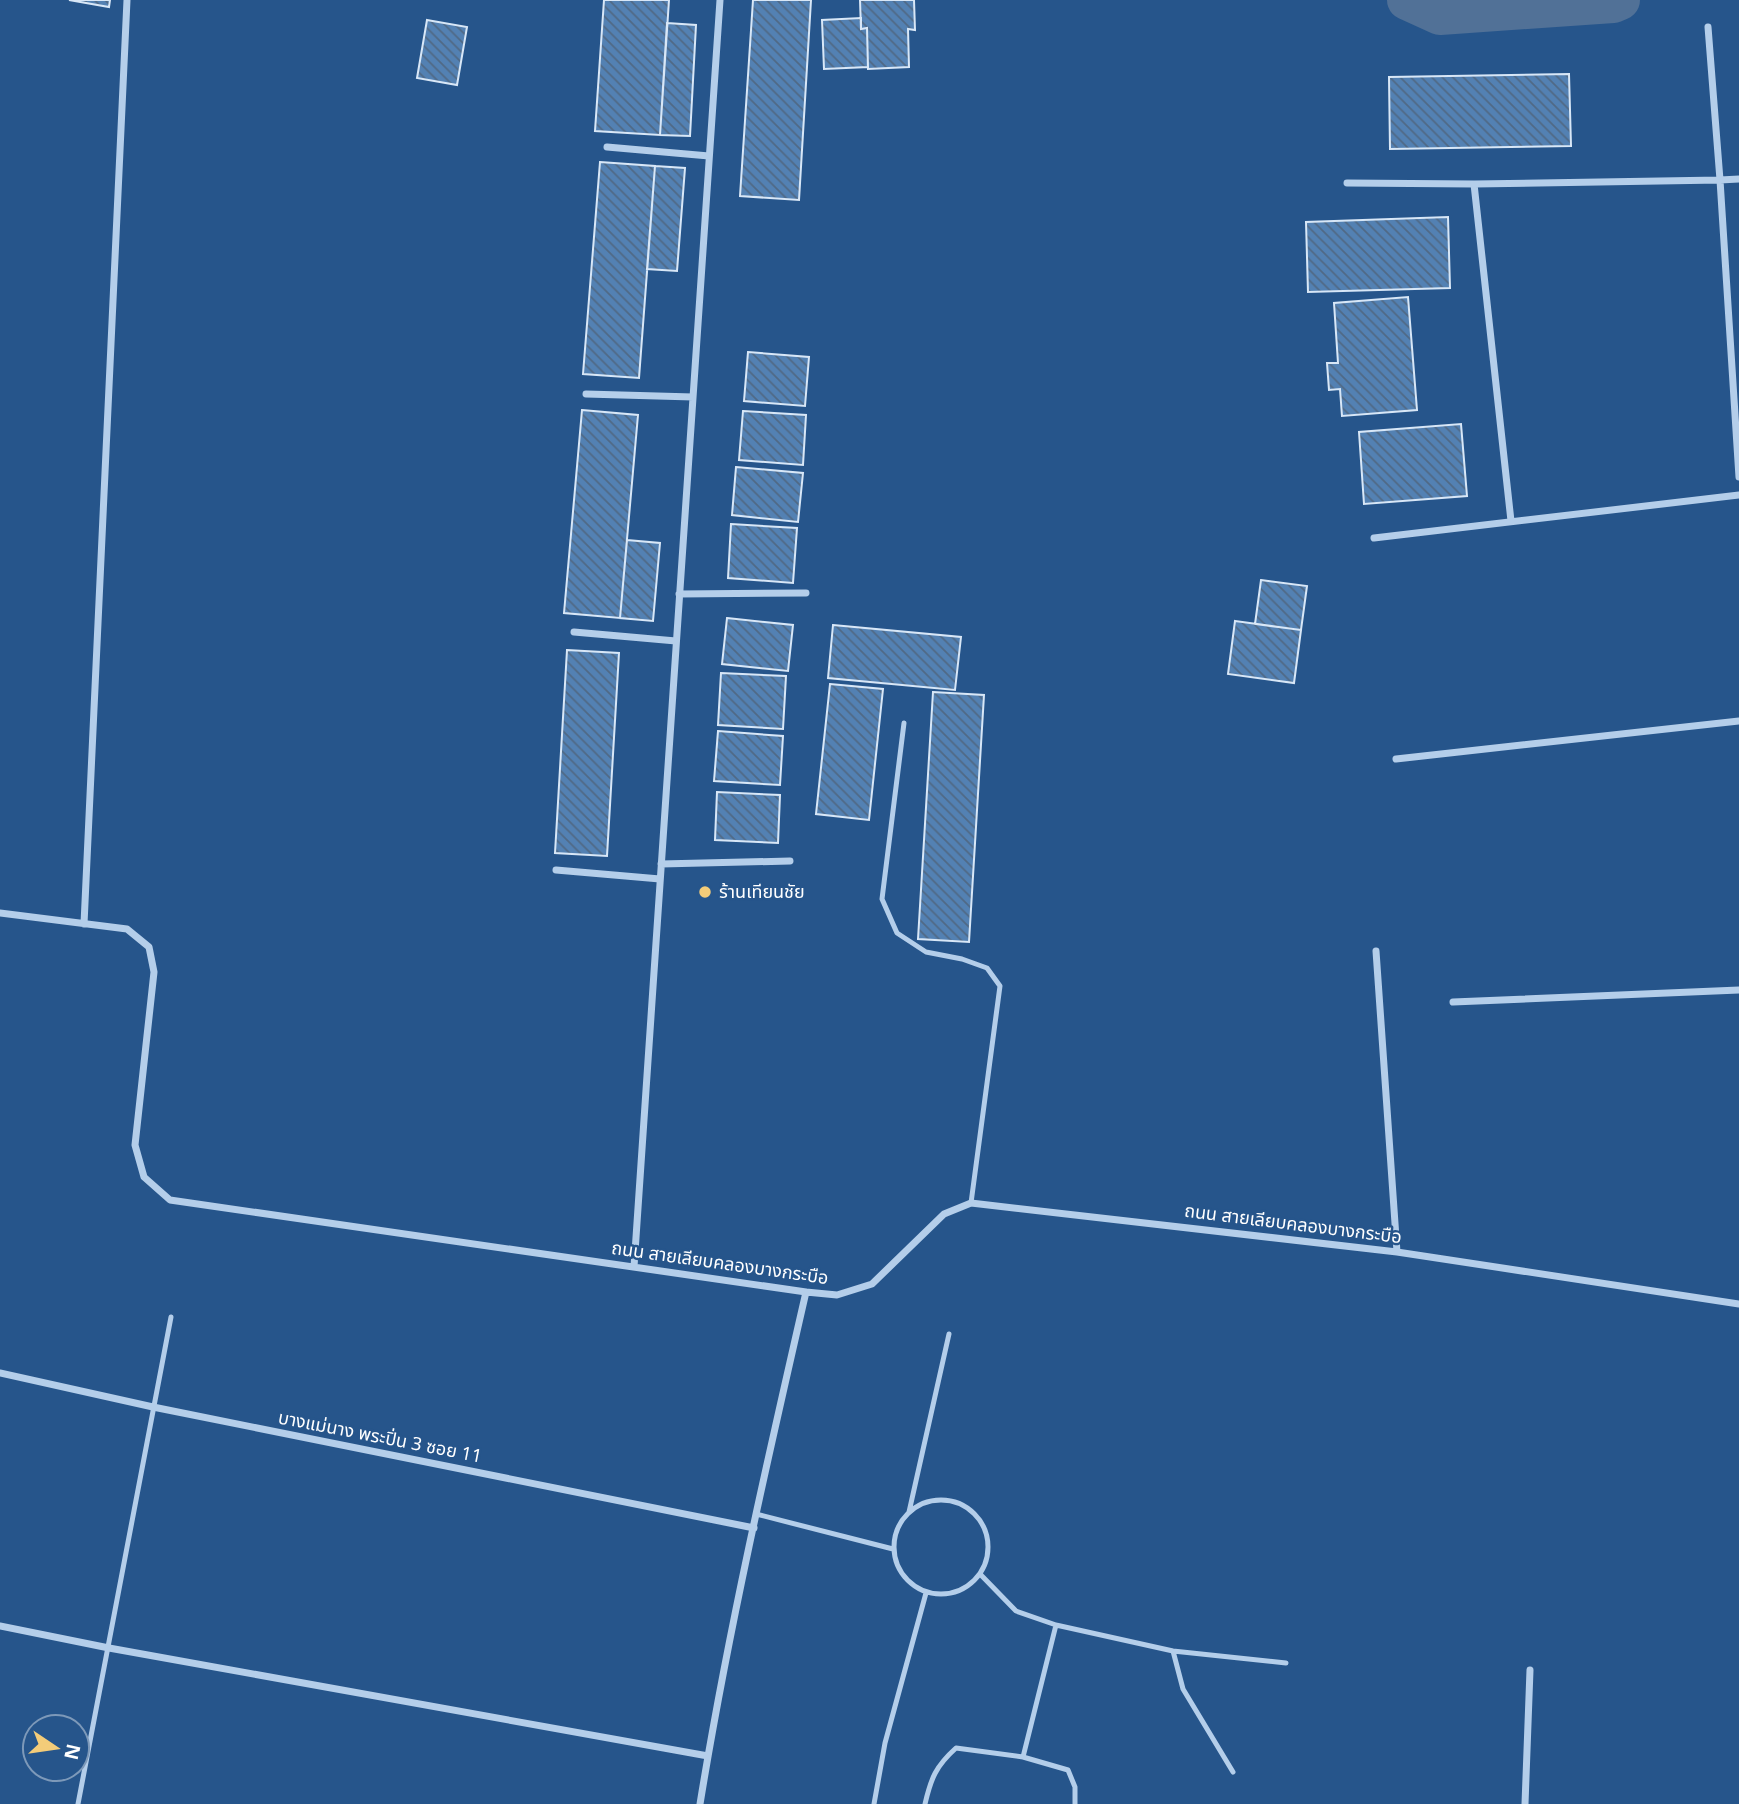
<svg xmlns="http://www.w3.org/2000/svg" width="1739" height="1804" viewBox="0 0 1739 1804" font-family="'Noto Sans','Noto Sans Thai',sans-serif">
<defs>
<pattern id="building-back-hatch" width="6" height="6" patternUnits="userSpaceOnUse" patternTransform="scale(1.75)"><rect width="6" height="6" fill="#5381b3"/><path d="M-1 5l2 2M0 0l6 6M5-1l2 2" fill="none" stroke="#506985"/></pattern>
</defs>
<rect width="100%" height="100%" fill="#26558b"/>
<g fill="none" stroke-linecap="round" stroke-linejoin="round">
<path stroke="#517197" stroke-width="40" d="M1407,0L1440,15L1613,3L1620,0"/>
</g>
<path fill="url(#building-back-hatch)" stroke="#d8e7f7" stroke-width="2" d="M69,0H110L109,7Z
M604,0H669L660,135L595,131Z
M753,0H811L799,200L740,196Z
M860,0H914L915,30L908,29L909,67L868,69L867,28L861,29Z
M861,18V29L867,28L868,67L824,69L822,20Z
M427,20L467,27L457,85L417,78Z
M667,23L696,25L690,136L660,135Z
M1569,74L1571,146L1390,149L1389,77Z
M600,162L655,166L639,378L583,374Z
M655,166L685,168L677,271L647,269Z
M1448,217L1450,288L1308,292L1306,222Z
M1408,297L1417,410L1342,416L1340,389L1329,390L1327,363H1338L1334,303Z
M748,352L809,357L805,406L744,401Z
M582,410L638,415L620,618L564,613Z
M743,411L806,415L803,465L739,460Z
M1461,424L1467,496L1364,504L1359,432Z
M736,467L803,473L798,522L732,515Z
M731,524L797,528L793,583L728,578Z
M627,540L660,543L653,621L620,618Z
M1261,580L1307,586L1301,630L1255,624Z
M727,618L793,625L788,671L722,664Z
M1235,621L1301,630L1294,683L1228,674Z
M833,625L961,637L955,690L828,678Z
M567,650L619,653L607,856L555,853Z
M721,673L786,676L783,729L718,725Z
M830,684L883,689L869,820L816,814Z
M933,692L984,695L969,942L918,939Z
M718,731L783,736L780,785L714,781Z
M717,792L780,795L778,843L715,840Z"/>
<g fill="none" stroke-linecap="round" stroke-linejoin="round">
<path stroke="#b4ceea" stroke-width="5" d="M904,723L882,899L897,933L926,952L962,959L987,968L1000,986L971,1203
M894 1547a47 47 0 1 1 94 0a47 47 0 1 1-94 0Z
M909,1512L949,1334
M756,1514L893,1549
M980,1574L1016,1611L1056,1625L1173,1651L1286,1663
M1173,1651L1183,1689L1233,1772
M1023,1757L1056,1625
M78,1804L171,1317
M874,1804L885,1743L926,1593
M925,1804C931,1778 936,1766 956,1748L1023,1757L1068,1770L1075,1787V1804"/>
<path stroke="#b4ceea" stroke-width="7" d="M1708,27L1720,180L1739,179
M607,147L709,156
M1347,183L1474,184L1720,180L1739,477
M1474,184L1511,521
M586,394L693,397
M1374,538L1739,495
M679,594L806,593
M574,632L676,641
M1396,759L1739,721
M661,864L790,861
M556,870L660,879
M0,913L127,929L149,947L154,972L135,1145L144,1177L170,1200L806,1292L837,1295L872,1284L944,1214L971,1203L1397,1252L1739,1304
M84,924L127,0
M1376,951L1397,1252
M1453,1002L1739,990
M634,1267L720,0
M0,1373L153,1407L754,1528
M0,1626L109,1648L708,1756
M700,1804C728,1632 767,1462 806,1292
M1525,1804L1530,1670"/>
</g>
<circle fill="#f3cc79" stroke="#26558b" stroke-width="2.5" cx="705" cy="892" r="7"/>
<g text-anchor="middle" stroke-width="5" stroke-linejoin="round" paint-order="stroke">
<g font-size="18" fill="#fff" stroke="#26558b" text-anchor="start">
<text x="719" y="898">ร้านเทียนชัย</text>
</g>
<g font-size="18" fill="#fff" stroke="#26558b">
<text transform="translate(1293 1224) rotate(7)" y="6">ถนน สายเลียบคลองบางกระบือ</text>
<text transform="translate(720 1263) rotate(8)" y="6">ถนน สายเลียบคลองบางกระบือ</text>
<text transform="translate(380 1437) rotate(11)" y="6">บางแม่นาง พระปิ่น 3 ซอย 11</text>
</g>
</g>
<g transform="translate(56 1748) rotate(103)"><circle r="33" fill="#26558b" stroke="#7d99b9" stroke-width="2"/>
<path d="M0-5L12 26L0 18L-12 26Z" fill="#f3cc79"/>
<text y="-10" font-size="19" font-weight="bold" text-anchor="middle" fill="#ffffff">N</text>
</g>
</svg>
